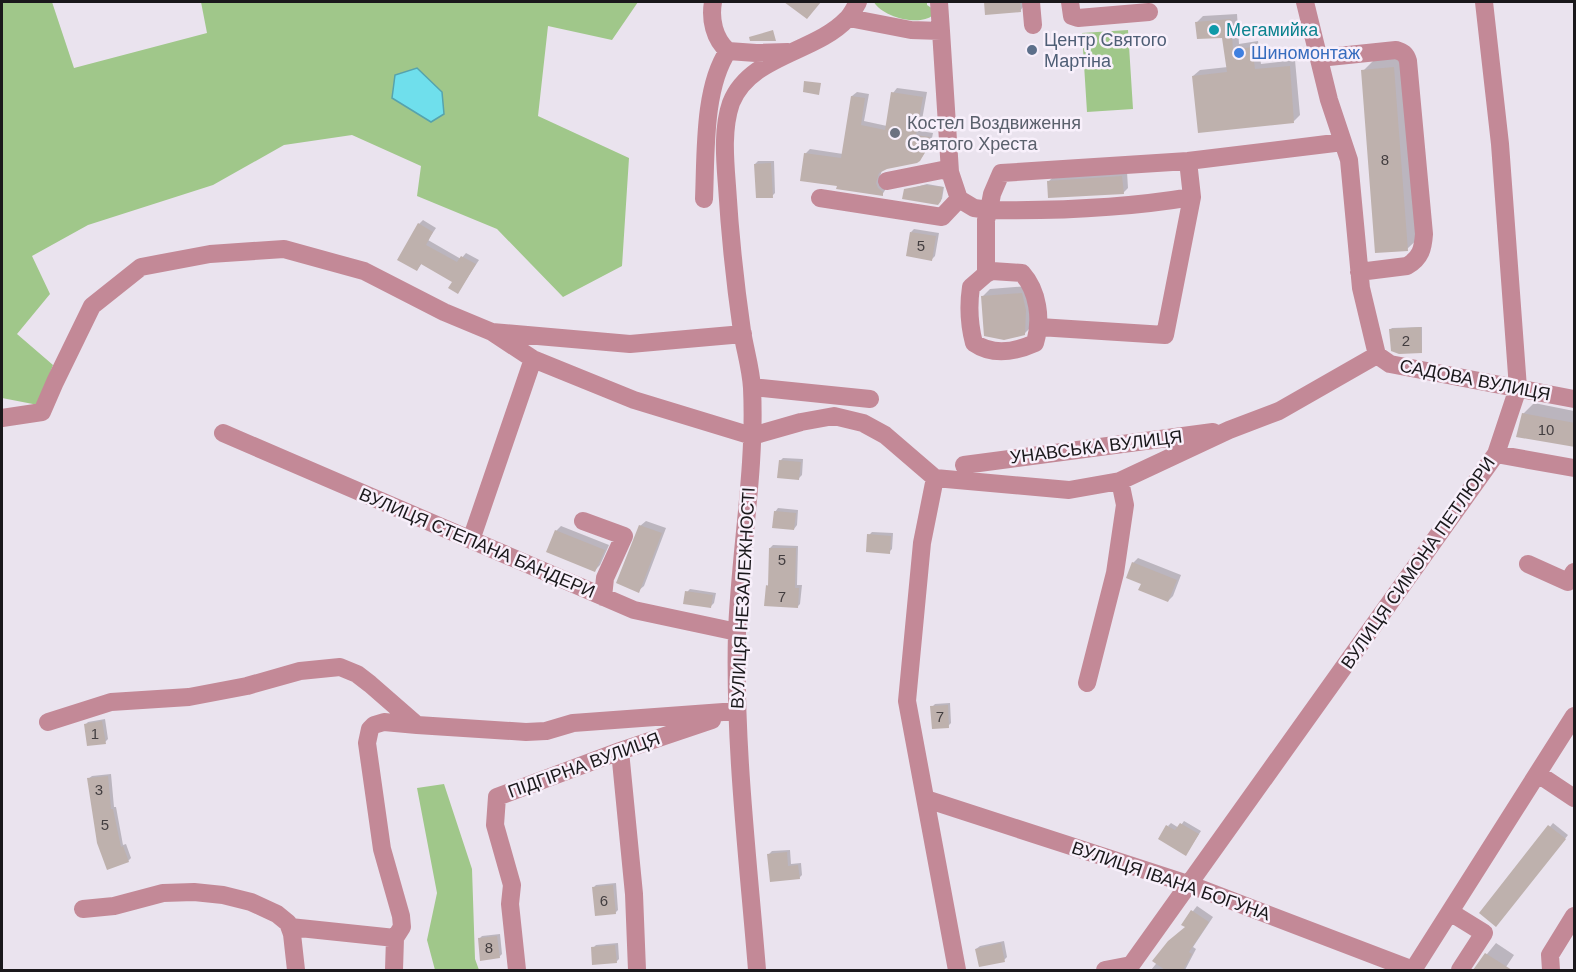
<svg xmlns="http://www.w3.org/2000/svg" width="1576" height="972" viewBox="0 0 1576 972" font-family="Helvetica,sans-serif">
<rect width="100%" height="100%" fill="#eae3ee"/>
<path fill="#a0c78a" d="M2,2H52L74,68L207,33L201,2H638L612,40L548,26L538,116L629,158L622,266L563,297L497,229L417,196L421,166L352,135L284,145L213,185L88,225L32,256L50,294L17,334L53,365L38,405L2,398Z
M874,2H927V5L933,9V15C920,27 882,17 874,2Z
M1128,30L1133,109L1087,112L1082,33Z
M444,784L472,869L475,959L479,970H435L427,940L437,893L417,788Z"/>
<path fill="#6fdfec" stroke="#56a3ad" stroke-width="1.5" d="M417,68L442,92L444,114L431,122L392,98L395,75Z"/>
<path fill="#0003" d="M986,2H1023V7L1020,11L987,13Z
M1237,14L1239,44L1258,41L1261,64L1295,60L1300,115L1294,121L1193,76L1200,70L1228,67L1223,36L1197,22L1203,16Z
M1409,53L1423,234L1407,249L1363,71L1379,55Z
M897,88L927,92L920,131L933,133L931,143L922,157L882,170L880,177L887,187L882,195L838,185L805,154L810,149L843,154L852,96L857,92L869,94L864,121L887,126L893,93Z
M758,161H774L775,193L772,196L755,164Z
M1127,172L1128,188L1123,193L1048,182L1053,177Z
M927,184L944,187L942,199L937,203L905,190Z
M423,220L436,228L428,240L461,259L466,253L479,260L458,292L454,281L422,263L417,270L419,224Z
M914,229L939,233L935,256L932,259L911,232Z
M1028,286L1032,326L1025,333L983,296L990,289Z
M1422,327V351L1391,329L1392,328Z
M1534,403L1574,411V446L1523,414Z
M783,458L803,459L802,475L799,478L780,461Z
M778,508L798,510L797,525L794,529L775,512Z
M646,521L666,528L644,586L638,591L640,526Z
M561,526L609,545L600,565L595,570L556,531Z
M872,532L893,533L892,549L889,552L869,535Z
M773,545L798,546L797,585H802L800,604L797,607L767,586L769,584L770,548Z
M1138,558L1181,575L1173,596L1168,601L1143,583L1133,563Z
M690,589L716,593L714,603L711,606L687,592Z
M950,703L951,723L948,726L932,707L935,704Z
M105,719L108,739L105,742L85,725L88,722Z
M111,774L114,807H116L123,845L126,844L131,858L128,861L108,868L88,779L92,776Z
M1184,821L1201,831L1188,851L1168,826L1171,823L1179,828Z
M1553,823L1568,835L1499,922L1481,913Z
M790,850L791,864L801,863L802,875L799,878L769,854L772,851Z
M616,883L618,910L615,913L593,888L596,885Z
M1197,906L1213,917L1193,947L1196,949L1185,970H1151L1186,927L1183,924Z
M500,934L502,954L499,957L479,939L482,936Z
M1004,941L1007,957L1004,960L976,949L980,946Z
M618,943L619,959L616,962L593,948L596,945Z
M1496,943L1514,955L1504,970H1474Z"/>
<path fill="#beb1ad" d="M784,2H821L807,19Z
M984,2H1020L1021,12L985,15Z
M1231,19L1233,50L1252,47L1255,69L1290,66L1294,123L1198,133L1192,76L1227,72L1222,38L1197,39L1195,22Z
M773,30L776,41H750L749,37Z
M1394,67L1408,251L1375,253L1361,70Z
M804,81L821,83L819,95L803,92Z
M891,92L923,97L916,135L930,137L927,149L920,161L917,163L887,169L879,173L876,183L878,188L883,192V196L836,189L837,186L800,181L804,153L841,158L851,96L865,98L861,125L885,130Z
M771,163L773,198H756L754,164Z
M1122,176L1124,194L1048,198L1047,181Z
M925,185L943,187L941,201L938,205L902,199L904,189Z
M418,223L433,232L426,245L457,262L461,256L476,264L458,294L448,288L452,282L421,264L417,271L397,260Z
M910,232L936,236L932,261L906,256Z
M1022,293L1026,310L1025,335L1004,340L984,336L981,296Z
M1421,327L1422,353L1399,354L1391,351L1389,329Z
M1522,413L1575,423V447L1516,437Z
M779,460L801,462L799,480L777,478Z
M774,511L796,513L794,530L772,528Z
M639,525L662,533L639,593L616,583Z
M555,530L605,550L595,572L546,552Z
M867,534L891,536L890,554L866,552Z
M769,548H796L795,588H799L798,608L764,606L766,585L768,586Z
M1132,562L1177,580L1168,602L1138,590L1141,584L1126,578Z
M685,591L713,595L711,608L683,604Z
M948,705L949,728L932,729L930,706Z
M102,721L106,744L87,746L84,724Z
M108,776L111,809H113L121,847L123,846L129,862L107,870L97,843L87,778Z
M1180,823L1199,834L1186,856L1158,839L1166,825L1175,830Z
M1548,825L1566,839L1496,927L1479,913Z
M787,852L788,866L798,865L800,879L770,882L767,854Z
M613,885L616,914L595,916L592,887Z
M1191,910L1209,922L1189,952L1192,954L1183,970H1165L1152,961L1168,941L1185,927L1181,925Z
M497,936L500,958L480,961L478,938Z
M1001,943L1005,962L979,967L975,949Z
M615,945L617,963L592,965L591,947Z
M1485,953L1512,970H1473Z"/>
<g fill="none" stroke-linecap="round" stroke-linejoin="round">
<path stroke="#c38997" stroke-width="18" d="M1031,2L1033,25
M1070,2L1072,16L1078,18L1149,12
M1305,2L1329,100L1349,160L1361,288L1377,355
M849,18L911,30L941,31L939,2
M728,51L756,53L788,52
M1319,58L1396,50C1403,52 1406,54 1408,61L1424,234C1423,248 1421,258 1407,266L1359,272
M887,181L942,170L950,172
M1192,197C1126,208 1056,211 989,210L992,194L1001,173L1188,161L1343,142
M820,198L942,217L959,199L950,172L941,31
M704,199C706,155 703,88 728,51C714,39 710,19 713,2
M959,199L974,208L989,210L986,220V274L971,287C968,307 969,324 974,343C993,356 1015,352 1035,343C1042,319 1038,291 1022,273L992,271L986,274
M1039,327L1165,335L1192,197L1188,161
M492,332L533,359L634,400L752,436L801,422L834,416L863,423L885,435L935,478L1069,490L1120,481L1229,430L1279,411L1377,355
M1377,355L1390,364L1574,399
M752,387L870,399
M2,418L42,412L55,382L92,306L141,267L210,254L284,249L364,271L444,312L492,332L630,344L743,334
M223,433L634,610L737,632
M1496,454L1574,468
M964,465L1213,432
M935,478L922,543L907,701L957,970
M583,521L624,536L605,578L603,597
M471,540L533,359
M1528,564L1568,582L1574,572
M1087,683L1115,573L1125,505L1120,481
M48,722L111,702L189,697L247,686L300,671L340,667L357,674L370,684L417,725L526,732L546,731L573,723L737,711
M620,751L634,894L637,970
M1538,774L1574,798
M926,799L1188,884L1413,970
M83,909L114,906L163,893L194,892L223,895L251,902L277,914L288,923L292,934L296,970
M1450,912L1484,933L1460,970
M290,927L395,938
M394,970L395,938L402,927L401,916L382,849L367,743L370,729L374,725L384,722L417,725
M517,970L510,904L512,885L495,825L497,797L620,751L712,720
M757,970C748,858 734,745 737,632C740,551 756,469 752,388C751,369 745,350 742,331C735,283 730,235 727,186C725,160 722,129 731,103C750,55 815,53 847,19C852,14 855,7 858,2
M1105,970L1131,965L1496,454L1518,388L1500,144L1484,2
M1413,970L1574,716
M1551,970L1550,955L1574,916"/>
</g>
<circle fill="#0f9aa8" stroke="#f8f0fb" stroke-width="2" cx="1214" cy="30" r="6"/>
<circle fill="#5c6f8a" stroke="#f8f0fb" stroke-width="2" cx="1032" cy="50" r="6"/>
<circle fill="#3f7fe0" stroke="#f8f0fb" stroke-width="2" cx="1239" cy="53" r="6"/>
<circle fill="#6b7280" stroke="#f8f0fb" stroke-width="2" cx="895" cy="133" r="6"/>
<g text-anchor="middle" stroke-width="5" stroke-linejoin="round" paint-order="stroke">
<g font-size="15" fill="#433e40">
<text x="1385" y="165">8</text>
<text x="921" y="251">5</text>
<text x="1406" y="346">2</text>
<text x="1546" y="435">10</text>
<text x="782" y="565">5</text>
<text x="782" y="602">7</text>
<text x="940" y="722">7</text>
<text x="95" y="739">1</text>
<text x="99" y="795">3</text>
<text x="105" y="830">5</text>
<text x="604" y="906">6</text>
<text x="489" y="953">8</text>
</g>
<g font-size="18" fill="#0d838f" stroke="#f8f0fb" text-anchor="start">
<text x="1226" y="36">Мегамийка</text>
</g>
<g font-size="18" fill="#4e5e75" stroke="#f8f0fb" text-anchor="start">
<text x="1044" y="46">Центр Святого<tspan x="1044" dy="21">Мартіна</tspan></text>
</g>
<g font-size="18" fill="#366cbe" stroke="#f8f0fb" text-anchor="start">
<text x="1251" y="59">Шиномонтаж</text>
</g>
<g font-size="18" fill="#5b616d" stroke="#f8f0fb" text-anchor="start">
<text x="907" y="129">Костел Воздвиження<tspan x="907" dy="21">Святого Хреста</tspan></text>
</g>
<g font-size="18" fill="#1a181b" stroke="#f8f0fb">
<text transform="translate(1475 380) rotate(11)" y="6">САДОВА ВУЛИЦЯ</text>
<text transform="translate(1096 447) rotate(-7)" y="6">УНАВСЬКА ВУЛИЦЯ</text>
<text transform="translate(477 543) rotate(23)" y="6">ВУЛИЦЯ СТЕПАНА БАНДЕРИ</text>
<text transform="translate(1418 563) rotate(-55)" y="6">ВУЛИЦЯ СИМОНА ПЕТЛЮРИ</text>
<text transform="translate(743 598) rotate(-87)" y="6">ВУЛИЦЯ НЕЗАЛЕЖНОСТІ</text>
<text transform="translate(584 765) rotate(-20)" y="6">ПІДГІРНА ВУЛИЦЯ</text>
<text transform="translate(1171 881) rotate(19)" y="6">ВУЛИЦЯ ІВАНА БОГУНА</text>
</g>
</g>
<rect width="1576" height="972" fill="none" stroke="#1a181b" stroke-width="6"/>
</svg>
